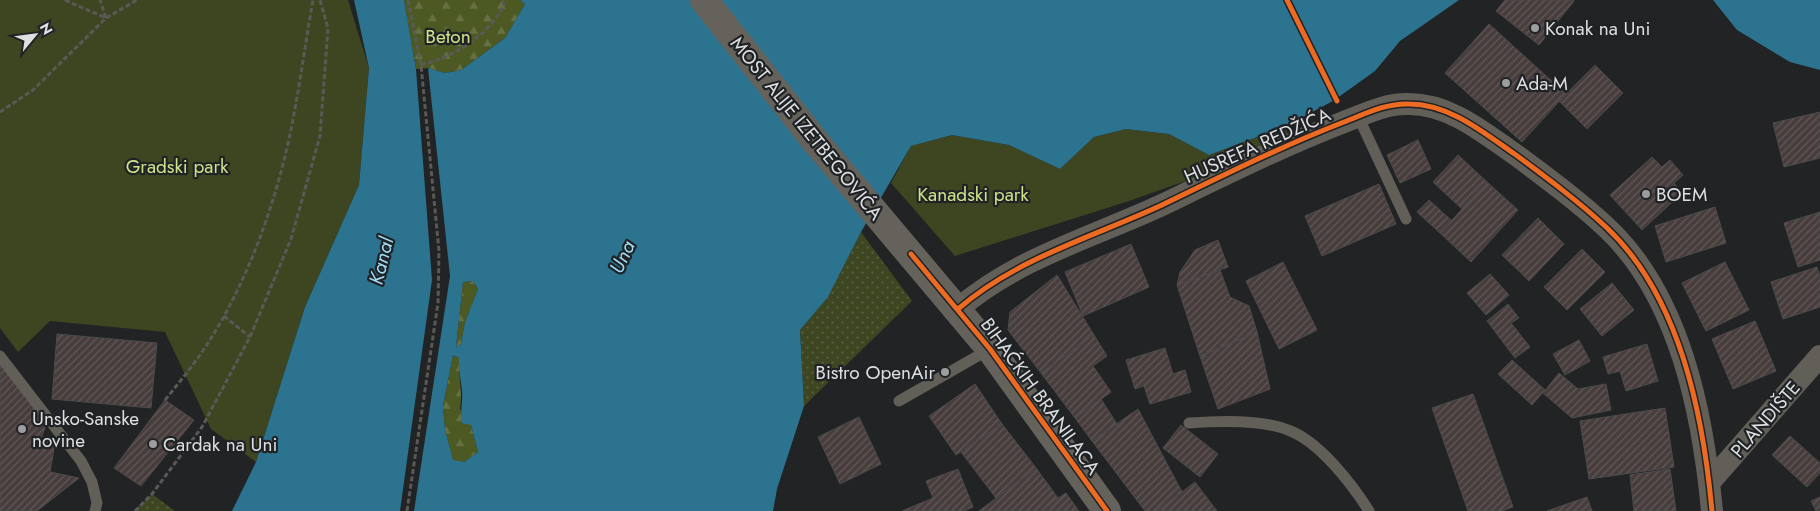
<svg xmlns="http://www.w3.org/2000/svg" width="1820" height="511" viewBox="0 0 1820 511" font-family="Jost,sans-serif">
<defs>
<pattern id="grass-dots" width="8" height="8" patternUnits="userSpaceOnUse" patternTransform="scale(1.25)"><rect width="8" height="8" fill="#3e4621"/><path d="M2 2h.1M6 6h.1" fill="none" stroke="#596041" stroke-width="1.8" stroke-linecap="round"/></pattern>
<pattern id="forest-firs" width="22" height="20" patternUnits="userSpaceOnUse" patternTransform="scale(1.25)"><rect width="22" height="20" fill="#4d5923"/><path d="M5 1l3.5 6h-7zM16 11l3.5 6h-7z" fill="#667043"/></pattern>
<pattern id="building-hatch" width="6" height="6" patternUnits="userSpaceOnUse" patternTransform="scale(1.25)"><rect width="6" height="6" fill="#473d3c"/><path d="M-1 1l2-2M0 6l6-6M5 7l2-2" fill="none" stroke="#615958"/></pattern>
</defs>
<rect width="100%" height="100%" fill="#212325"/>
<path fill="url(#grass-dots)" d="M861,232L912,301L804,406L800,330L828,297Z
M152,494L175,511H134Z"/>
<path fill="url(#forest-firs)" d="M404,0H520L525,4L505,38L461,70L445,73L428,68L416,69Z
M473,281L478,289L465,322L461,344L456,347L463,282Z
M453,355L459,358C458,376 463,391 460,409L471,425L478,452L464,462L453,461L445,430L443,406Z"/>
<path fill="#3e4621" d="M0,0H348L369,68L359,185L305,307L256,462L211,429L165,332L50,321L18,352L0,328Z
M1284,127L1293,143L1129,201L955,256L891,183L911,146L952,135L1009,145L1060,169L1094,137L1126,129L1169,134L1209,155Z"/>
<path fill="#2b738f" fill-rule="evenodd" d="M354,0H404L416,69L432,280L400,511H232L256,462L305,307L359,185L369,68Z
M520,0H1459L1400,41L1375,71L1333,101L1284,127L1209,155L1169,134L1126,129L1094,137L1060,169L1009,145L952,135L911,146L861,232L828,297L800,330L804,406L777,489L773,511H414L450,276L428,68L445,73L461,70L505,38L525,4ZM473,281L478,289L465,322L461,344L456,347L463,282ZM453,355L459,358C458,370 461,379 462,391C463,401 460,411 462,423L471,425L478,452L464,462L453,460L445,430L443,406Z
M1713,0H1820V70L1790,62L1737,30Z"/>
<path fill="url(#building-hatch)" stroke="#4c4b4c" d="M1505,0H1573L1574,1L1539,45L1496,11Z
M1489,24L1566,94L1522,142L1445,73Z
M1595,65L1623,93L1587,129L1559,101Z
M1820,112V158L1784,167L1773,123Z
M1418,140L1431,169L1400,183L1387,155Z
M1458,155L1487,182L1462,209L1433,182Z
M1652,157L1662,167L1670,160L1683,175L1674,183L1682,193L1642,230L1610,195Z
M1487,182L1518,210L1471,262L1440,233Z
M1379,184L1396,224L1322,256L1305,216Z
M1429,200L1451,220L1440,233L1417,212Z
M1715,207L1726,243L1666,262L1655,226Z
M1820,212V260L1798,267L1784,223Z
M1538,218L1564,244L1529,281L1502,255Z
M1218,240L1228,267L1177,285L1180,272L1195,250Z
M1131,244L1149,287L1083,316L1065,272Z
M1582,249L1605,272L1567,310L1544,287Z
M1283,262L1317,330L1279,349L1246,281Z
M1725,262L1749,310L1706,331L1682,283Z
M1817,267L1820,277V307L1783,319L1771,282Z
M1220,270L1230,297L1249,306L1257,332L1200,356L1177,285Z
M1490,274L1509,295L1486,315L1467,293Z
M1057,275L1094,335L1041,373L1008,330L1010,312Z
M1612,283L1634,310L1602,336L1580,309Z
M1508,304L1519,318L1511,323L1530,347L1515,358L1487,321Z
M1755,321L1776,371L1733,389L1712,339Z
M1257,332L1270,389L1218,409L1200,356Z
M57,334L157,343L151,408L52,399Z
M1094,335L1107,356L1093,366L1111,392L1075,418L1041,373Z
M1579,340L1590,361L1565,375L1553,354Z
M1647,344L1658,381L1626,391L1620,371L1608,374L1603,357Z
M1165,348L1173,374L1185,370L1191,392L1150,404L1144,386L1135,389L1126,360Z
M0,359L48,419L41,439L55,443L50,472L79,478L37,511H0Z
M1512,360L1545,390L1532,405L1498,374Z
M1559,373L1578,389L1606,384L1611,410L1572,418L1543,393Z
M975,384L1002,424L956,455L929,416Z
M1473,394L1513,507L1502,511H1468L1432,408Z
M1101,399L1117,424L1092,441L1075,418Z
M165,400L194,420L141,486L114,468Z
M1665,408L1674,467L1589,479L1580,421Z
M1138,409L1182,492L1157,511H1145L1092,441Z
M859,417L881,464L840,484L818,437Z
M1002,424L1036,468L996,498L961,452Z
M1181,425L1218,454L1200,477L1163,448Z
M1790,436L1820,463V473L1807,487L1772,455Z
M1036,468L1058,498L1042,511H979Z
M958,469L973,507L964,511H902L933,498L926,481Z
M1670,469L1676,511H1634L1630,475Z
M1195,482L1217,511H1157L1182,492Z
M1066,493L1079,511H1042L1058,498Z
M1587,497L1592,511H1547Z
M1820,497V511H1816L1811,501Z"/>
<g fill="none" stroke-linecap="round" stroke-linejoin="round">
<path stroke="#5a5957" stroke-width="3" stroke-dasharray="5 2.5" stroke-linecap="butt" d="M65,0L106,18L137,0
M1287,0L1337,100
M421,65C454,57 488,36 504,5L502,0
M0,112L33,90L106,18L100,0
M224,316L250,337
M165,400C178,384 191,368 202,352C235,304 261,242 277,186C295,126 302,62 313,0
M135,511L152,494L202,427L250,337L291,239L320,136L328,28L320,0
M407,511L438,303L439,251L421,65L408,0"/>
<path stroke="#625f58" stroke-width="11" d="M1358,116L1406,219
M0,356L81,461L92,482L97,503L95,511
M899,401L990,349
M1189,423C1218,421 1261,419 1288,430C1319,441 1352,484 1369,511"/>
<path stroke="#625f58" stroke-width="22" d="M958,309C1017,258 1093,237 1162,205C1222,176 1282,146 1344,122C1365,114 1386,103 1409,104C1450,104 1484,133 1516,155C1547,178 1578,201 1606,227C1680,296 1703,414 1712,511
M1709,483L1820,356"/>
<path stroke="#65625b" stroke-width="28" d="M704,0L815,141L990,349L1107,511"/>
<defs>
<path id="cycleway" d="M1287,0L1337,101
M911,254L990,349L1107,511
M958,309C1017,258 1093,237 1162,205C1222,176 1282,146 1344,122C1365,114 1386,103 1409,104C1450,104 1484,133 1516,155C1547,178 1578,201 1606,227C1680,296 1703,414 1712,511"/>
</defs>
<use href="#cycleway" stroke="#202326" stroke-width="8"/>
<use href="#cycleway" stroke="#ed6a23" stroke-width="5"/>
</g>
<g fill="#9b9d9f" stroke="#202326" stroke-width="2">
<circle cx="1535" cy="28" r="5"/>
<circle cx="1506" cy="83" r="5"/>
<circle cx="1646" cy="194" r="5"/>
<circle cx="945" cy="372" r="5"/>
<circle cx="22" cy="429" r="5"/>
<circle cx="153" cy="444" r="5"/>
</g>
<g text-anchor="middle" stroke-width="4.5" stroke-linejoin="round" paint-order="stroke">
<g font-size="19" fill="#dddfe1" stroke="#202326" text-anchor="start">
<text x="1545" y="35">Konak na Uni</text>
<text x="1516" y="90">Ada-M</text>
<text x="1656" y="201">BOEM</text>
<text x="935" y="379" text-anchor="end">Bistro OpenAir</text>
<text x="32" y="425">Unsko-Sanske<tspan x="32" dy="22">novine</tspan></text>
<text x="163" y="451">Cardak na Uni</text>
</g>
<g font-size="19" fill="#cde388" stroke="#202326">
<text x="448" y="43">Beton</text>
<text x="177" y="173">Gradski park</text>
<text x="973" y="201">Kanadski park</text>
</g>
<g font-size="19" fill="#dddfe1" stroke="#202326">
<text transform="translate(807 128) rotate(51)" y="7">MOST ALIJE IZETBEGOVIĆA</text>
<text transform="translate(1257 145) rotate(-24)" y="7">HUSREFA REDŽIĆA</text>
<text transform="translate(1041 396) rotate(54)" y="7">BIHAĆKIH BRANILACA</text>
<text transform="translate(1765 419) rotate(-49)" y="7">PLANDIŠTE</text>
</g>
<g font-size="20" font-style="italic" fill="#a1dcf7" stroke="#202326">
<text transform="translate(622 257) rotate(-65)" y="7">Una</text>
<text transform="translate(381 261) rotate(-76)" y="7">Kanal</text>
</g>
</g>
<g transform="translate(35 35) rotate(61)" stroke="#202326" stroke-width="4" paint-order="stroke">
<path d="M0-4L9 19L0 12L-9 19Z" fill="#dddfe1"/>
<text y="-8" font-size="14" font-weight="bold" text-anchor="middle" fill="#dddfe1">N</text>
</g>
</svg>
